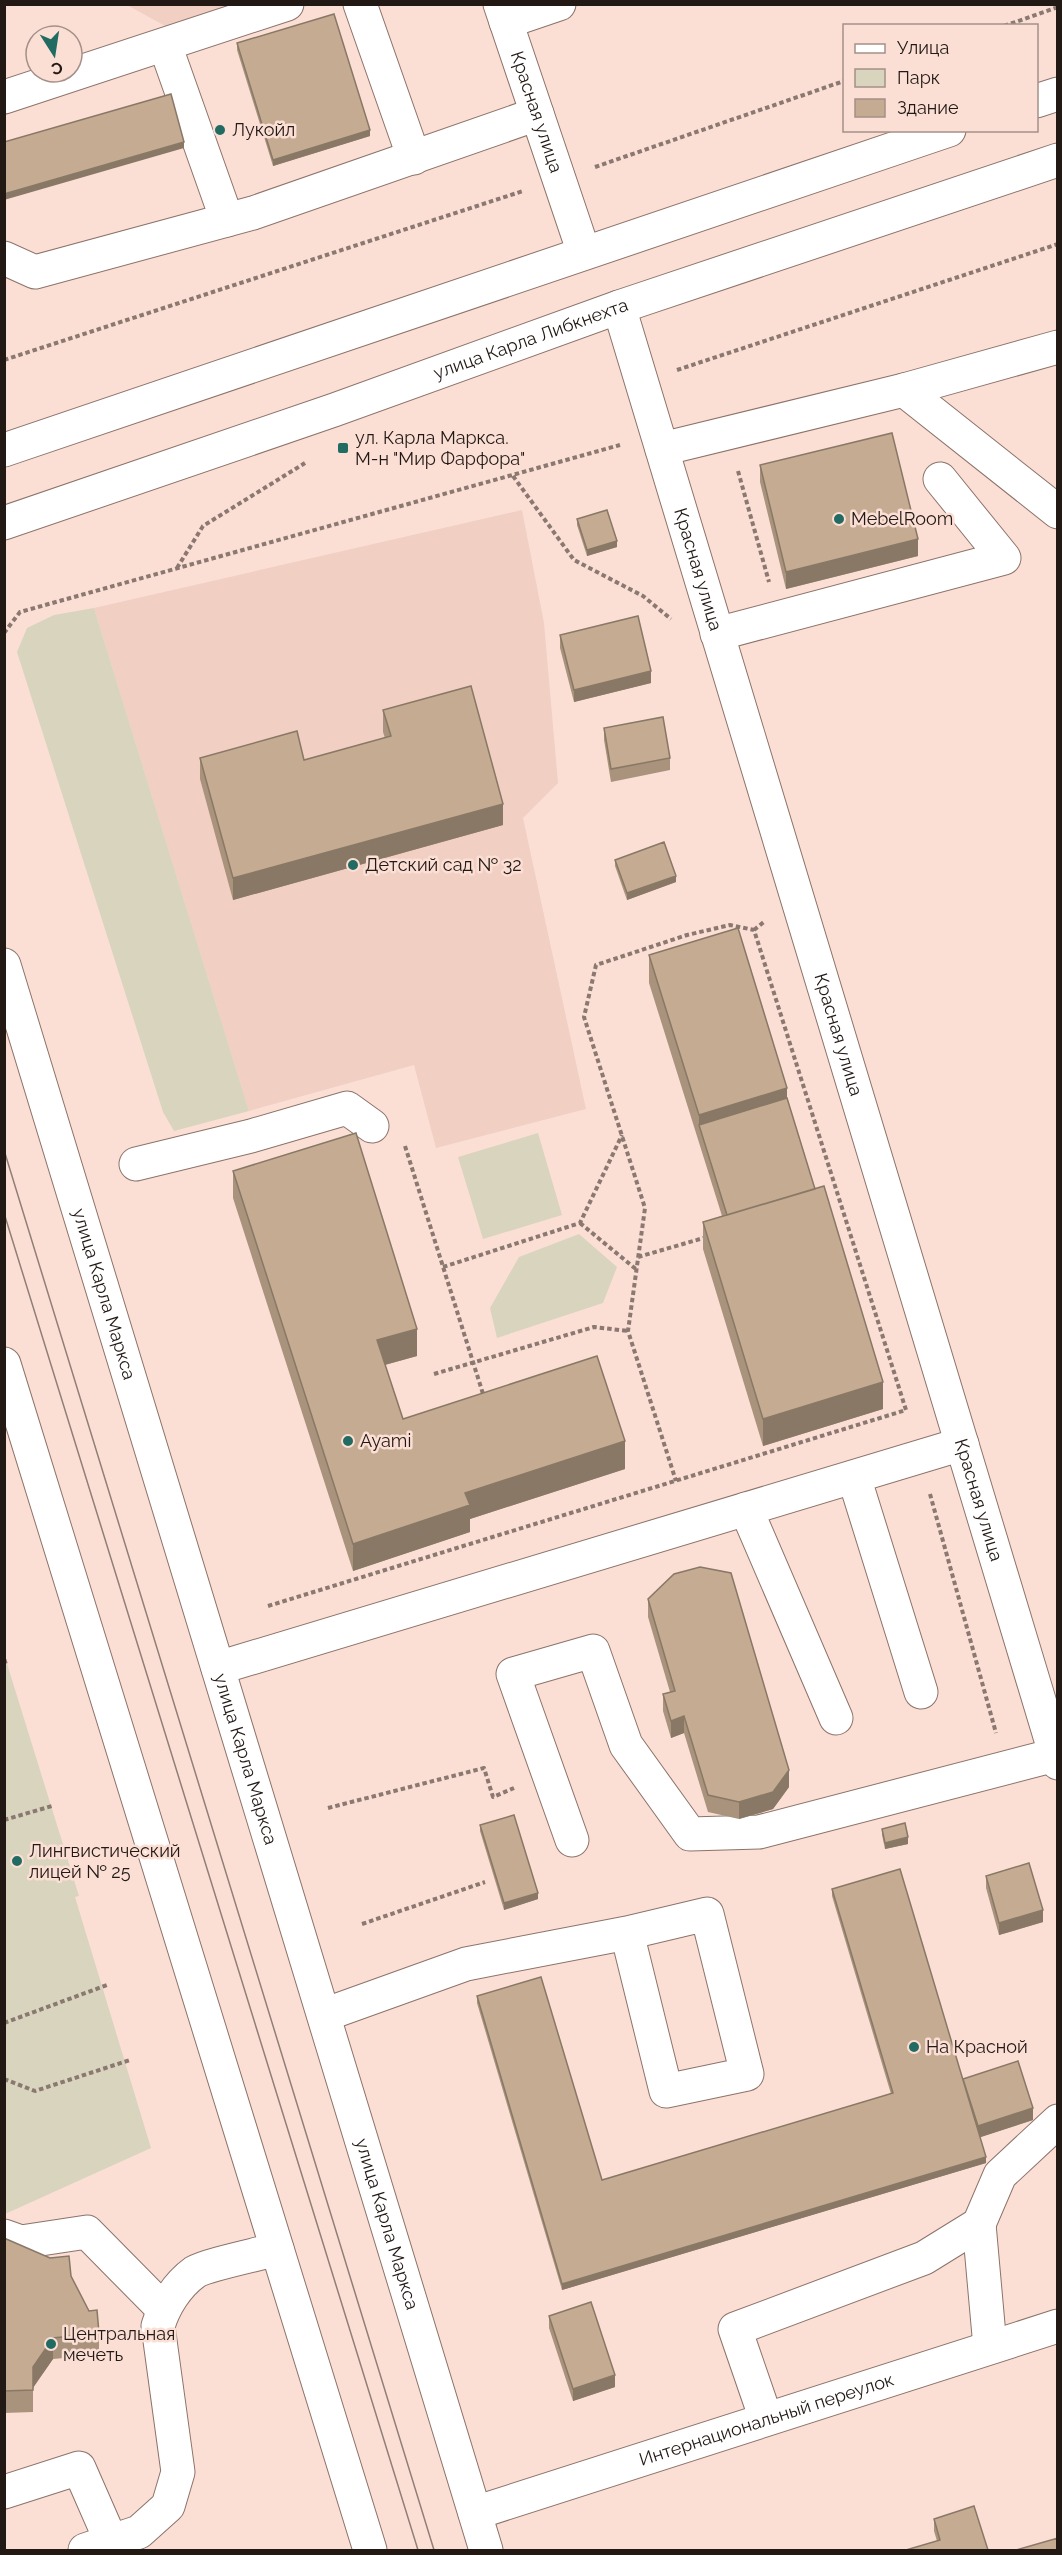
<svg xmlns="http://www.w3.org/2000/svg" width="1062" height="2555" viewBox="0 0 1062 2555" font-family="Raleway,sans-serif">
<rect width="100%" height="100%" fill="#fbdfd5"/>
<path fill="#f1cfc3" d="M127,5H232L167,27Z
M522,510L544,623L558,783L523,818L586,1109L436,1148L414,1065L249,1111L94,608Z"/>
<path fill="#d9d4bd" d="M94,608L249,1111L174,1131L163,1112L17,652L27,628L54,615Z
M538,1133L562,1215L483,1239L458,1157Z
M579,1234L617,1267L603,1303L497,1338L490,1308L519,1257Z
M4,1654L79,1896L75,1897L151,2148L5,2214Z"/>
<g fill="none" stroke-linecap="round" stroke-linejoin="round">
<defs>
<g id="minor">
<path d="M360,4L414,158"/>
<path id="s1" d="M500,4L584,253"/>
<path d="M506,22L559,4"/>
<path d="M165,45L227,220"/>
<path d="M4,97L287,4"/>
<path d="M4,258L35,272L253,213L537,114"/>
<path id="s2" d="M619,307L1058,1763"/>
<path d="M904,390L1058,512"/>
<path d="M662,449L904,390L1058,347"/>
<path d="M717,634L1004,558L940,479"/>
<path d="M136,1164L251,1136L347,1108L372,1126"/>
<path d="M854,1477L921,1692"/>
<path d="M746,1509L836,1718"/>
<path d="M218,1668L962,1444"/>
<path d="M572,1840L513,1674L593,1651L626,1745L690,1834L759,1832L1055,1755"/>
<path d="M324,2015L466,1964L627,1933L666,2091L747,2074L707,1914L627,1933"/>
<path d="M979,2224L990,2347"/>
<path d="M4,2236L21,2242L87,2232L163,2309"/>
<path d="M766,2419L735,2329L924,2258L979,2224L1000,2175L1058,2121"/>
<path d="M4,2492L79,2468L111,2541"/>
<path id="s3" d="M475,2513L1058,2326"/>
<path d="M85,2550L139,2532L168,2506L178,2472L158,2326C164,2306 177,2285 195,2272C206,2265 260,2254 277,2249"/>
</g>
<g id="major">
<path d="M1036,101L1058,94"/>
<path d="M4,450L949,130"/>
<path id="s4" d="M4,523L334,410L619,307L1058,160"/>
<path id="s5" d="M4,965L486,2550"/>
<path d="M4,1364L370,2550"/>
</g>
</defs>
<use href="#minor" stroke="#8c736a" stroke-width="35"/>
<use href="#major" stroke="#8c736a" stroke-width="35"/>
<path stroke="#8a7871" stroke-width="4" stroke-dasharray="4.5 3" stroke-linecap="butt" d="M1004,26L1058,7
M595,167L844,81
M4,360L523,191
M677,370L1058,244
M738,471L769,582
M513,476L574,560L643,596L671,619
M177,568L203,526L305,463
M4,633L20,612L620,445
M754,930L765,921
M405,1146L484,1397
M580,1223L637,1270
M638,1257L707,1237
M443,1267L580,1223L622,1135
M434,1374L594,1327L628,1331
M930,1494L996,1733
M268,1606L906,1410L754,930L730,925L687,935L596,965L584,1017L645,1208L628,1331L676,1481
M4,1662L7,1661
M328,1808L484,1768L493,1797L514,1788
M4,1820L52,1806
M362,1924L485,1882
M4,2023L107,1985
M4,2079L35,2091L130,2060"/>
<use href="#minor" stroke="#fff" stroke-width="33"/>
<use href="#major" stroke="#fff" stroke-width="33"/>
<path stroke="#917e77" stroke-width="1.5" d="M4,1150L434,2550
M4,1213L418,2550"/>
</g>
<path fill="#a9937d" d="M237,43L370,136L273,166L237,50Z
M760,465L918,556L786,589L760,482Z
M577,519L617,547L587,556L577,525Z
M560,635L651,683L574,702L560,648Z
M383,710L503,825L233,900L200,779V758L304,760L385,738L383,732Z
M604,728L670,758V770L611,782L604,740Z
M615,860L676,882L627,900L615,866Z
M649,955L787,1098L883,1409L763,1446L703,1249V1222L722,1216L649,983Z
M233,1171L417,1356L385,1365L403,1419L625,1469L470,1519V1532L353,1571L233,1198Z
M648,1599L789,1787L773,1809L739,1819L708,1812L684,1733L671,1738L663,1711V1694L670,1692L648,1617Z
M480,1825L538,1899L504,1910L480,1831Z
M882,1829L908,1844L885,1849L882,1835Z
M986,1876L1043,1922L999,1935L986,1888Z
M832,1889L963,2081L1033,2120L980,2137L986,2163L562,2290L477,2003V1996L602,2180L891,2094L832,1896Z
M4,2238L71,2276L99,2333V2355L53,2359L33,2387V2412L4,2413Z
M549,2316L615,2387L573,2401L549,2328Z
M934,2519L988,2550L937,2541L934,2531Z"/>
<path fill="#897866" d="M370,130V136L273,166V160Z
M184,142V148L4,200V194Z
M918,539V556L786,589V572Z
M617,541V547L587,556V550Z
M651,671V683L574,702V690Z
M503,804V825L233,900V878Z
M676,876V882L627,900V893Z
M787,1088V1115L699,1125V1115Z
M417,1329V1356L377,1367V1340Z
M883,1382V1409L763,1446V1419Z
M625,1441V1469L470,1519V1532L353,1571V1544L465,1493Z
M684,1716V1733L671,1738V1721Z
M789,1770V1787L773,1809L739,1819V1802Z
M908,1837V1844L885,1849V1843Z
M538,1893V1899L504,1910V1903Z
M1043,1910V1922L999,1935V1923Z
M1033,2108V2120L978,2138V2126Z
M986,2157V2163L562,2290V2284Z
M53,2338V2359L33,2388V2367Z
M615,2375V2387L573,2401V2389Z"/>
<path fill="#c4ab91" stroke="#897866" stroke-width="1.5" d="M334,14L370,130L273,160L237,43Z
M171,94L184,142L4,194V142Z
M892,433L918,539L786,572L760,465Z
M607,510L617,541L587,550L577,519Z
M638,616L651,671L574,690L560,635Z
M471,686L503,804L233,878L200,758L297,731L304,760L391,736L383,710Z
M663,717L670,758L611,769L604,728Z
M664,842L676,876L627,893L615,860Z
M738,928L787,1088L699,1115L649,955Z
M787,1098L815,1189L727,1215L699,1125Z
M356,1133L417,1329L377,1340L403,1419L597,1356L625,1441L465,1493L470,1505L353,1544L233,1171Z
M824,1186L883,1382L763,1419L703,1222Z
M700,1567L731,1573L789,1770L773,1792L739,1802L708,1795L684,1716L671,1721L663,1694L675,1691L648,1599L674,1574Z
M514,1815L538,1893L504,1903L480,1825Z
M905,1823L908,1837L885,1843L882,1829Z
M1029,1863L1043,1910L999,1923L986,1876Z
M900,1869L986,2157L562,2284L477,1996L541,1977L602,2180L893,2093L832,1889Z
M1018,2061L1033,2108L978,2126L963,2079Z
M4,2238L50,2258L69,2256L71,2276L89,2311L97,2310L99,2333L53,2338L33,2367V2390L4,2391Z
M591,2302L615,2375L573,2389L549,2316Z
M974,2506L988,2550H906L940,2540L934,2519Z
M1058,2538V2550H1016Z"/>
<g fill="#226b62" stroke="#fbdfd5" stroke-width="2">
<circle cx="220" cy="130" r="6"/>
<rect x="337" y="442" width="12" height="12" rx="3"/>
<circle cx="839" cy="519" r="6"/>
<circle cx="353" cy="865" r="6"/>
<circle cx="348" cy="1441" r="6"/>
<circle cx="17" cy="1861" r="6"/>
<circle cx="914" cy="2047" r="6"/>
<circle cx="51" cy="2344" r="6"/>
</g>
<g text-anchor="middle" stroke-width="5" stroke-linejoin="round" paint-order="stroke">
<g font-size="18" fill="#221915" stroke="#fbdfd5">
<text dy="6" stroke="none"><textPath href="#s1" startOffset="114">Красная улица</textPath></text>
<text dy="6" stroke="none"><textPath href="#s4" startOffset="558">улица Карла Либкнехта</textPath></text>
<text dy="6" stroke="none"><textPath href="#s2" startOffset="274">Красная улица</textPath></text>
<text dy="6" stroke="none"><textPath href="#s2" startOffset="760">Красная улица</textPath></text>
<text dy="6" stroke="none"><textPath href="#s5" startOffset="344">улица Карла Маркса</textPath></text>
<text dy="6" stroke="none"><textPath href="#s2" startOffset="1246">Красная улица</textPath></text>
<text dy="6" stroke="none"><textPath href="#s5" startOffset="830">улица Карла Маркса</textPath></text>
<text dy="6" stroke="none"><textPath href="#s5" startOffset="1316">улица Карла Маркса</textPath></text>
<text dy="6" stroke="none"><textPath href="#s3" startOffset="306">Интернациональный переулок</textPath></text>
</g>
<g font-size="18" fill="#221915" stroke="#fbdfd5" text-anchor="start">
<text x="232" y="136">Лукойл</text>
<text x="355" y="444">ул. Карла Маркса.<tspan x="355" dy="21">М-н "Мир Фарфора"</tspan></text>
<text x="851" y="525">MebelRoom</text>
<text x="365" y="871">Детский сад № 32</text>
<text x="360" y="1447">Ayami</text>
<text x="29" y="1857">Лингвистический<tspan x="29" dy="21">лицей № 25</tspan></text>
<text x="926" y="2053">На Красной</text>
<text x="63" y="2340">Центральная<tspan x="63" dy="21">мечеть</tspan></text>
</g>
</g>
<rect width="1062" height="2555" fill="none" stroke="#221915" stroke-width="12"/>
<rect x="843" y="24" width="195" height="108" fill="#fbdfd5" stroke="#a49088" stroke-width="1.5"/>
<rect x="855" y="44" width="30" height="9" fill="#ffffff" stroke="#a49088" stroke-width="1.5"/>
<text x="897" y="54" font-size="18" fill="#221915">Улица</text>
<rect x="855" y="69" width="30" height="18" fill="#d9d4bd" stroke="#a49088" stroke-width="1.5"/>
<text x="897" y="84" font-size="18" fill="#221915">Парк</text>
<rect x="855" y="99" width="30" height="18" fill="#c4ab91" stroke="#a49088" stroke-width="1.5"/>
<text x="897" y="114" font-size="18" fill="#221915">Здание</text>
<g transform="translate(54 54) rotate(168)"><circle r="28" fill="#fbdfd5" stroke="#a49088" stroke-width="1.5"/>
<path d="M0-4.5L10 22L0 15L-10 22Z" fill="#226b62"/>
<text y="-9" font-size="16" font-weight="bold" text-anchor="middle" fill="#221915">С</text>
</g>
</svg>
